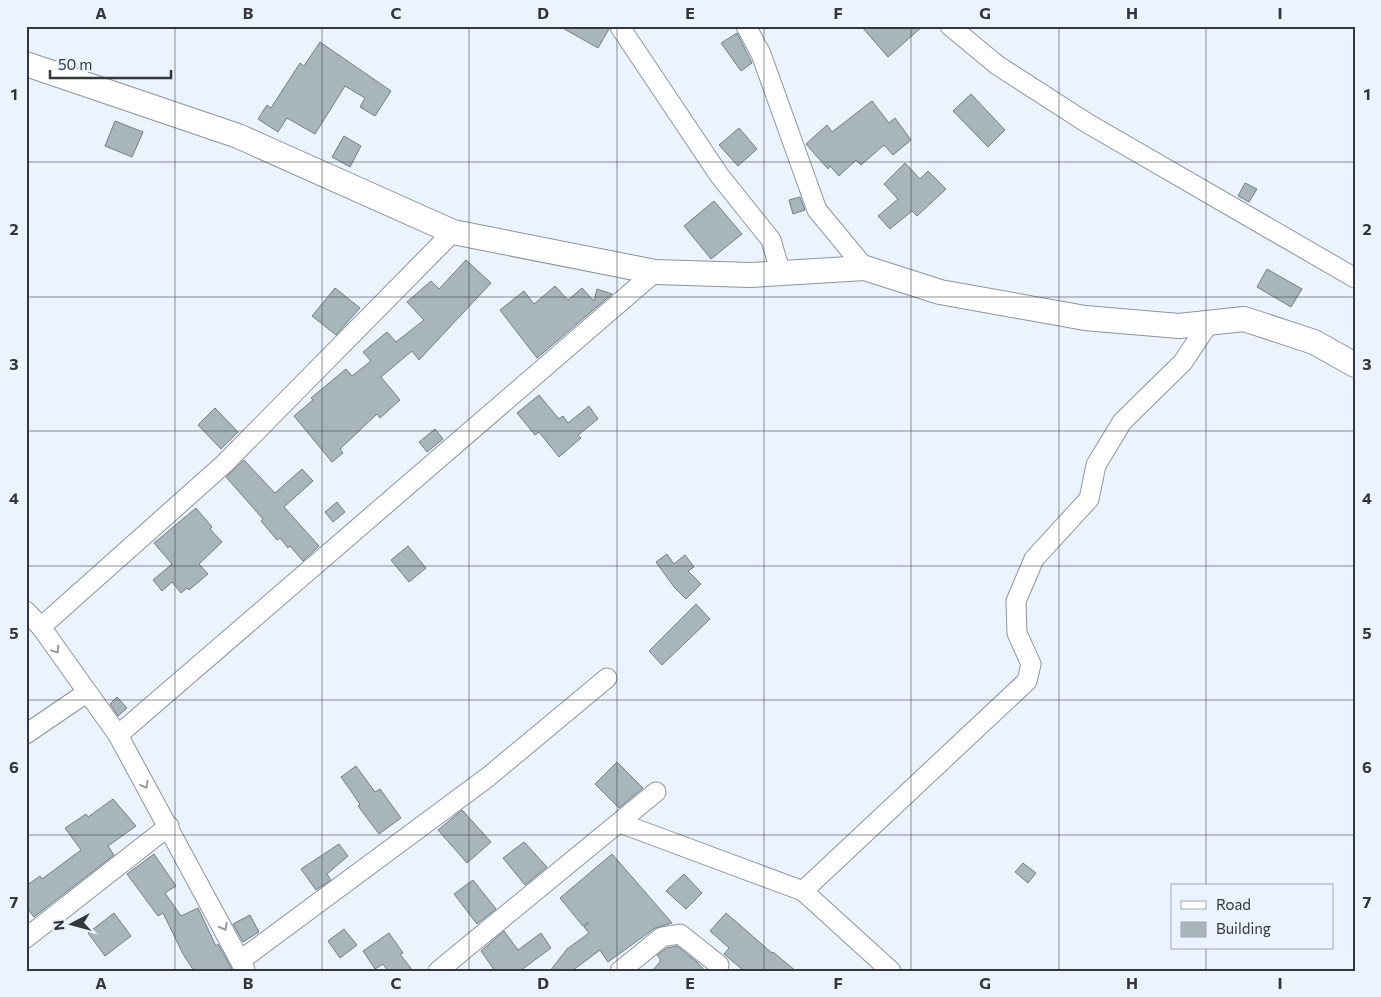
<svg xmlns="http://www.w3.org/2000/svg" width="1381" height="997" viewBox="0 0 1381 997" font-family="Commissioner,sans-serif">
<rect width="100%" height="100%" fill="#ebf3ff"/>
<path fill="#a8b6bb" stroke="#727f84" d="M559,26H609V29L598,48Z
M861,26H923L888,57Z
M737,33L752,63L741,71L721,43Z
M320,42L391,91L375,116L360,107L365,98L345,86L315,134L287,118L278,132L258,119L267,105L271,108L300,63L304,66Z
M971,94L1005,130L988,147L953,111Z
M872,101L889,123L895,118L911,140L893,155L884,145L861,165L856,160L839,176L830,166L828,169L806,144L827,125L832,132Z
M115,121L143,132L132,157L105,146Z
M739,128L757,149L738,166L719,145Z
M344,136L361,146L350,167L332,157Z
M905,163L920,179L928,171L946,189L917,216L912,211L890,229L878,216L898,199L884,184Z
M1245,183L1257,189L1249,202L1238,196Z
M800,197L805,210L793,214L789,200Z
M714,201L742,234L711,259L684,226Z
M466,260L491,283L419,360L412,351L381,377L400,400L380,418L377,414L340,449L343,453L332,462L294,416L313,400L311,398L346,369L352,376L371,361L363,352L387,332L396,342L424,320L407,302L431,281L439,289Z
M1267,269L1302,289L1291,307L1257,287Z
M555,286L568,300L582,288L594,301L597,289L612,294L537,358L500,310L524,291L534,304Z
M335,288L360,308L336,335L312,316Z
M539,395L559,419L563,416L568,423L589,406L598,419L578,435L581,438L559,457L539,432L535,435L517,413Z
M215,408L238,432L221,449L198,425Z
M435,429L443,439L427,452L419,442Z
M244,460L275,493L302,469L313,481L284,507L319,546L303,561L290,546L288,548L280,538L277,540L261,521L263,519L226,477Z
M337,502L345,512L333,522L325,512Z
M196,508L212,527L210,529L222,542L199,564L208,574L189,590L187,588L181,593L172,582L162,591L153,580L172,564L154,543Z
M408,546L426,568L409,582L391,560Z
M667,554L674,564L685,555L694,567L688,571L701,584L686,599L674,587L656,562Z
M696,604L710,619L662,665L649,651Z
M117,697L127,708L118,716L110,704Z
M617,762L643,788L619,808L595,784Z
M356,766L375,792L380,789L401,818L379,834L358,806L360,804L341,777Z
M113,799L136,826L108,846L114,855L34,917L26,907V886L40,876L42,879L81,850L65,828L86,814L88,817Z
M462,810L491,842L467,863L438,830Z
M524,842L547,867L525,885L503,858Z
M339,844L348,856L327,874L331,880L316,890L301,869Z
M154,854L176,886L165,893L181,916L198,908L216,946L218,944L233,971H194L183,954L163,913L158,916L127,874Z
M612,854L672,923L655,928L608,962L600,950L572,971H550L567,949L589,933L584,927L589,922L583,926L560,898Z
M1023,863L1036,873L1028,883L1015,872Z
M684,874L702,893L686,909L666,891Z
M473,880L496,909L477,924L454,894Z
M114,913L131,936L105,956L88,933Z
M726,913L772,953L773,952L796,971H744L724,954L729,948L710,931Z
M250,915L259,932L243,942L233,924Z
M344,929L357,945L340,958L328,941Z
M504,931L518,950L541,933L551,948L520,971H495L481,951Z
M389,933L403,953L400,954L413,971H388L383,964L375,969L363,951Z
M677,946L697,962L705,971H652L660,962V959L657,955L667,948Z"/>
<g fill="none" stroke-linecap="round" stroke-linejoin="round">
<defs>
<path id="minor" d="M746,26L761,54L817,210L865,268
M950,26L997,65L1087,123L1355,278
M620,27L719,175L771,240L781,274
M26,611L41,627L118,735L245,970
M41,627L224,464L453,232
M26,734L86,693
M118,735L655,272
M620,823L803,891L891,971
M803,891L1027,681L1031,664L1017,633L1016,601L1034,559L1089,499L1096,465L1122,422L1183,362L1209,323
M26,938L169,826
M241,960L488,777L607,678
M438,971L656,792
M620,971L662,937L680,934L719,965"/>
<path id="tertiary" d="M26,64L238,136L453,232L655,272L751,275L865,268L940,292L1085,318L1179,326L1244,319L1314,342L1355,365"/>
</defs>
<use href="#minor" stroke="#8c949e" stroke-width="21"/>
<use href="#tertiary" stroke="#8c949e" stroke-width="26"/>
<use href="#minor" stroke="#fff" stroke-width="19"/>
<use href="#tertiary" stroke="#fff" stroke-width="24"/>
</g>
<defs><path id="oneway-chevron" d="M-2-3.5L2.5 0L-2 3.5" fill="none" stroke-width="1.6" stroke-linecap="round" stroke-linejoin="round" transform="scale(1.25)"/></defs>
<g stroke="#999a9d">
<use href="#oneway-chevron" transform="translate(56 650) rotate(56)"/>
<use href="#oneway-chevron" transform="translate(145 785) rotate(61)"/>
<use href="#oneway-chevron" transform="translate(224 927) rotate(62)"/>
</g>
<path fill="none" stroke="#33363b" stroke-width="1" stroke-opacity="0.55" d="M175,26V971M322,26V971M469,26V971M617,26V971M764,26V971M911,26V971M1059,26V971M1206,26V886M26,162H1355M26,297H1355M26,431H1355M26,566H1355M26,700H1355M26,835H1355M1206,948V971"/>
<rect width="1381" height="997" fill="none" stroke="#ebf3ff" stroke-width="55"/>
<rect x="1171" y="884" width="162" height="65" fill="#ebf3ff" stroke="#a1a7b1"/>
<rect x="1181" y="901" width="25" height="8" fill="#ffffff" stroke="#a1a7b1"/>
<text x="1216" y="910" font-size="15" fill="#33363b">Road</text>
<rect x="1181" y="922" width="25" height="15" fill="#a8b6bb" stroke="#a1a7b1"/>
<text x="1216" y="934" font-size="15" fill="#33363b">Building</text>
<g transform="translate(72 924) rotate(264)" stroke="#ebf3ff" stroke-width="4" paint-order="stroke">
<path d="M0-4L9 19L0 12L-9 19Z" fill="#33363b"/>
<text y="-8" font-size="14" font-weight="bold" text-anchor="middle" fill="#33363b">N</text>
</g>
<path d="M50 70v8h121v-8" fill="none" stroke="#33363b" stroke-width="2.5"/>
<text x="58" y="70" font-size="15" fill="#33363b" stroke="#ebf3ff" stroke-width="4" paint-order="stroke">50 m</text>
<rect x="28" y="28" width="1326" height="942" fill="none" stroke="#33363b" stroke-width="2"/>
<g font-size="16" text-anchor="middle" font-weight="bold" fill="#33363b">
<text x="101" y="19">A</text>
<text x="248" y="19">B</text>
<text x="396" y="19">C</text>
<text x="543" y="19">D</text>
<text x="690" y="19">E</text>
<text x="838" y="19">F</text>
<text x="985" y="19">G</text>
<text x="1132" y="19">H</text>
<text x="1280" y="19">I</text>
<text x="14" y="100">1</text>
<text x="1367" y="100">1</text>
<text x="14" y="235">2</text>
<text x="1367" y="235">2</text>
<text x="14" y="370">3</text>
<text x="1367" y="370">3</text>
<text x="14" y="504">4</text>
<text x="1367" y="504">4</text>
<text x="14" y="639">5</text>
<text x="1367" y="639">5</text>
<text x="14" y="773">6</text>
<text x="1367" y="773">6</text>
<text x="14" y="908">7</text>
<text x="1367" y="908">7</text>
<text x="101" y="989">A</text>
<text x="248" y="989">B</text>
<text x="396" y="989">C</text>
<text x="543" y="989">D</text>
<text x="690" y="989">E</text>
<text x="838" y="989">F</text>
<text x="985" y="989">G</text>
<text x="1132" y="989">H</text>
<text x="1280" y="989">I</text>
</g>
</svg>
